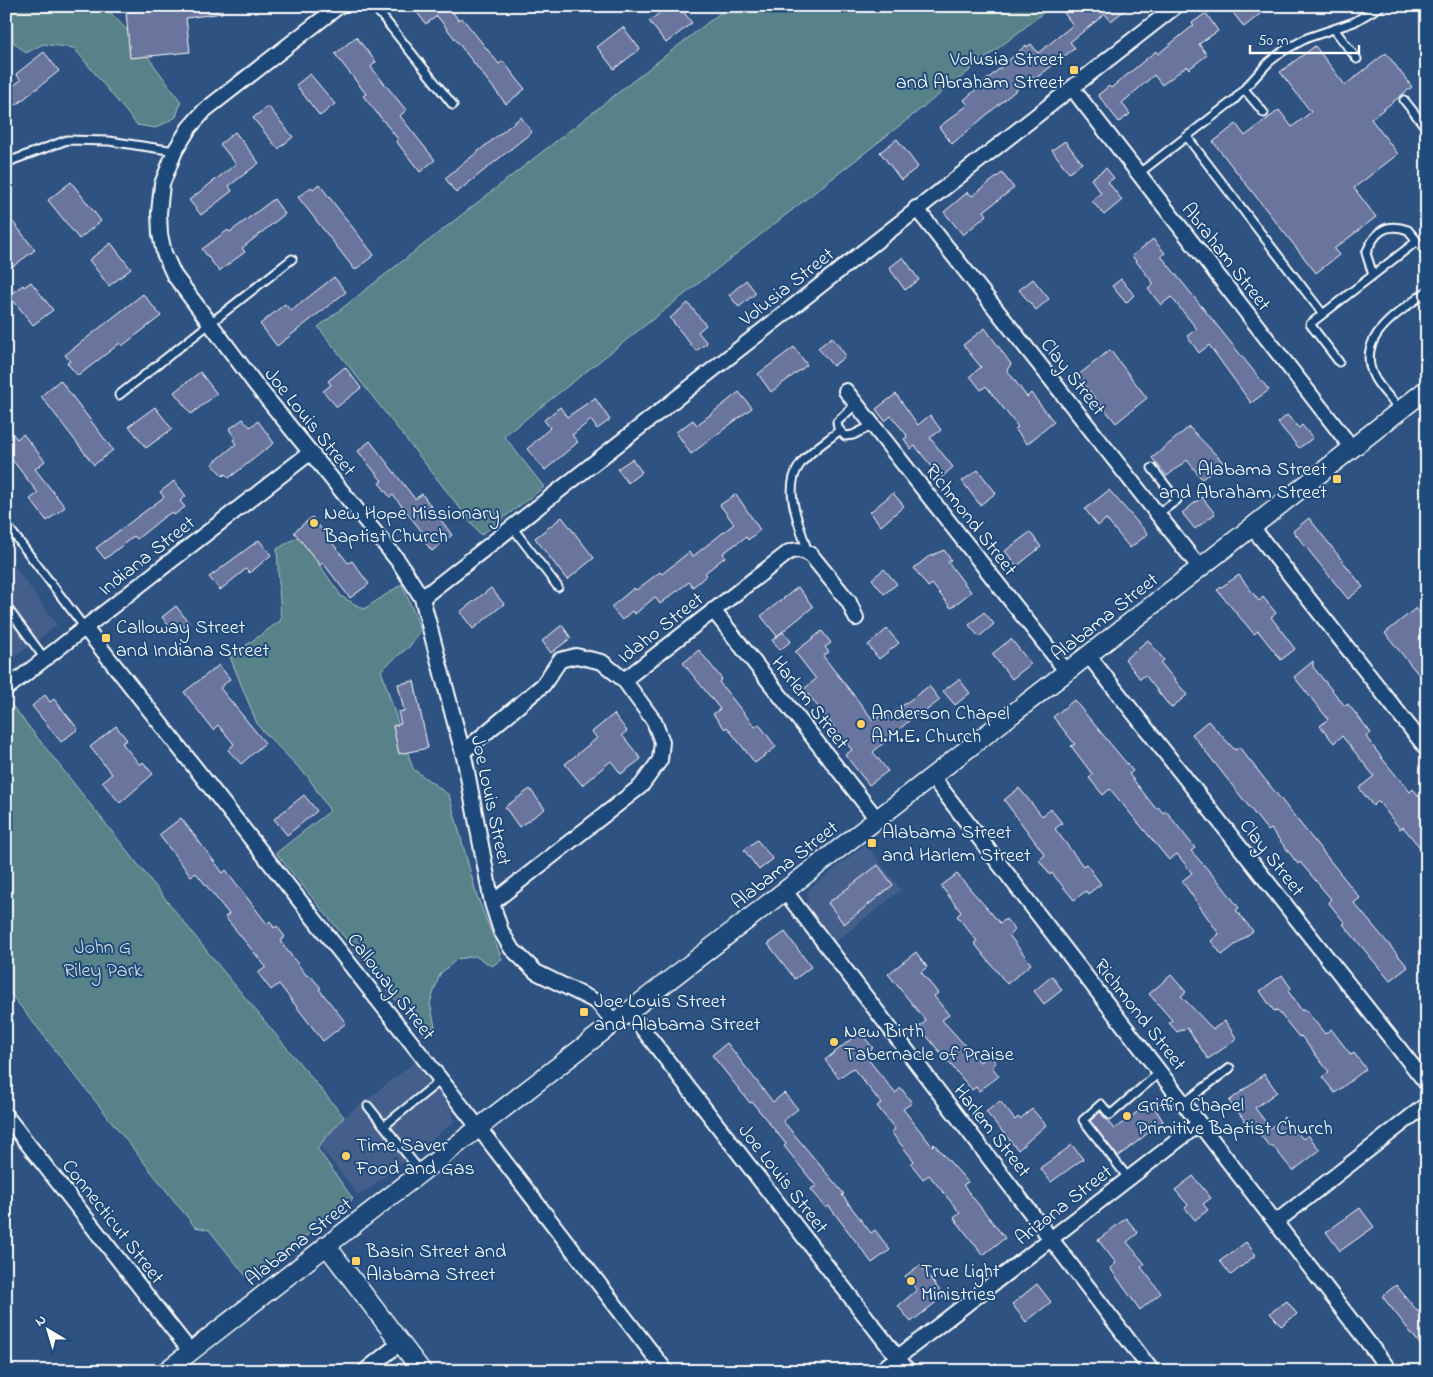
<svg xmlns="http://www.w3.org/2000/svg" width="1433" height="1377" viewBox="0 0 1433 1377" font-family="'Indie Flower',sans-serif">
<rect width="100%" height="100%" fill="#2e5281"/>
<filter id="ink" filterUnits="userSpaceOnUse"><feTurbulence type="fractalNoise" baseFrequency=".02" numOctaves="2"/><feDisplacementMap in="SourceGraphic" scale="10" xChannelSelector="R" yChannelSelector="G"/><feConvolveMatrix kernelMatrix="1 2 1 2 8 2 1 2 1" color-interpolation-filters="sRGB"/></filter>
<g filter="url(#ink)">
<path fill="#445f8c" d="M6,554L57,625L6,664Z
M866,844L901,890L834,943L807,909L808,890Z
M415,1062L449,1105L454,1122L365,1192L358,1195L315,1140Z"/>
<path fill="#588289" stroke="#acc0c4" d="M9,6H104L132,35L181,102L176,117L156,128L137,125L74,48L43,44L26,53L13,42L12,10Z
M729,6H1052L504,436L544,487L481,535L318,327Z
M299,536L342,597L364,609L402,584L421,630L410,646L381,670L413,769L449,795L477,896L502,959L492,966L475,956L457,959L440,974L430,1003L435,1026L424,1035L276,853L330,811L308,777L258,726L230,657L281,620L277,549Z
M6,698L210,955L344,1117L317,1148L353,1199L250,1281L209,1230L195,1227L6,988Z"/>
<path fill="#6a749e" stroke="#fff" d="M181,6H222V13L186,18L190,52L130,58L126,12Z
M412,6H449L458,20L462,18L499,64L503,61L525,89L506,104L437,16L426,24Z
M669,6H679L692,23L666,43L649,21Z
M1059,6H1130L1111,21L1105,14L1070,42L1075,48L1035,79L1033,76L952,144L939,127L968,105L964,100L1026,45L1027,47L1031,44L1038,53L1073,25Z
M1228,6H1270L1244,27Z
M1206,13L1218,31L1199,44L1207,55L1189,69L1187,66L1162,85L1154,75L1122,103L1130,114L1119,122L1098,95L1109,86L1111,88L1156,51L1158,54L1194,25L1192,23Z
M623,27L640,49L614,69L597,47Z
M356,37L376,62L371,67L406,110L400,116L435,160L420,172L396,141L398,139L363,96L366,94L335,54Z
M1315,46L1345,85L1386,53L1412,87L1371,119L1398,154L1354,188L1376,217L1334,249L1339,255L1316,273L1213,142L1236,124L1245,136L1279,110L1292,127L1311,112L1280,72Z
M44,52L59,71L6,113V91L21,80L16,74Z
M310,74L335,104L320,116L296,85Z
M268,106L293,137L278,149L253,118Z
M521,117L532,132L456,193L445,178Z
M235,132L259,163L229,186L232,191L201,215L189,200L236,164L220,144Z
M897,139L918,167L901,180L880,152Z
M1065,141L1082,163L1069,173L1052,150Z
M1106,168L1114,178L1108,182L1122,200L1104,215L1092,201L1101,193L1091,179Z
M1002,173L1014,188L984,211L987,215L963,235L944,212L968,192L972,196Z
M71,182L101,221L79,239L48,200Z
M319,184L374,255L355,270L298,197L311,187L313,189Z
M274,199L285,214L242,248L245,252L219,271L202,249L228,230L230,232Z
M6,213L35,250L12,267L6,260Z
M1153,239L1165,253L1161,256L1269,390L1251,403L1209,345L1199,353L1187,336L1197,329L1171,297L1161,305L1148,289L1154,284L1132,256Z
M111,243L131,269L109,286L89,260Z
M903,257L919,280L905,290L889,268Z
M334,277L346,292L277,346L260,324L285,304L291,311Z
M1033,279L1049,299L1036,310L1019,290Z
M1121,279L1134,295L1126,303L1112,286Z
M746,280L756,293L739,307L729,295Z
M31,282L53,310L33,325L9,295L23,285L24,287Z
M143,294L161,316L122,346L120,343L78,376L67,363L70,361L65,355Z
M688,303L706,325L698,332L707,343L696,351L670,318Z
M985,328L1011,364L1007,370L1027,397L1031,393L1054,422L1027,444L1015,429L1018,427L986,386L981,390L970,376L981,367L963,345Z
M832,337L846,356L833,366L818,348Z
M794,347L807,365L771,392L758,374Z
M1110,350L1147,398L1116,423L1077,376Z
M345,367L361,388L337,407L323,391L331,385L328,381Z
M200,372L217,394L191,414L174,392Z
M60,380L113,450L94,465L41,396Z
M739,392L752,408L691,454L676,432L693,420L697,425Z
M896,394L918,425L930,415L941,430L930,438L953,467L941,478L915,446L911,449L904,439L907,437L906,434L891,416L885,421L876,409Z
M595,398L610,420L597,429L591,420L572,435L578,442L545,470L527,449L550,428L544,420L560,407L567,417Z
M155,407L172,429L146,448L129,426Z
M1287,415L1299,428L1302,425L1313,438L1299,448L1278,423Z
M243,419L250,427L258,421L274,443L229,478L225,474L223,476L212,464L236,444L233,440L235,438L229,429Z
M6,426L17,439L23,434L45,461L35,469L65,507L47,521L30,499L38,493L6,452Z
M1189,427L1223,462L1202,479L1187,460L1167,476L1152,458Z
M370,441L415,499L422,494L452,535L432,551L420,536L423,533L393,495L390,497L379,483L382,481L358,451Z
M632,459L642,472L628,483L617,469Z
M978,470L996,493L980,505L962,481Z
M174,481L186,496L180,501L185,507L174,515L172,512L164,517L137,539L134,536L105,559L96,548L164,497L160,492Z
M1109,490L1148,534L1130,548L1106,519L1098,526L1085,509Z
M893,493L904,506L881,526L870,512Z
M736,494L760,530L748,540L746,537L723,553L725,557L705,573L707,575L693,587L689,582L660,604L655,597L635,614L632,611L622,620L611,607L634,588L636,590L660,572L662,574L689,552L692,557L734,524L720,505Z
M1202,497L1215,514L1195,529L1182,513Z
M312,517L348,563L352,561L369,584L350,598L323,563L320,565L294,532Z
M562,517L594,558L567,580L535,538Z
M1309,518L1363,587L1348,599L1293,531Z
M1030,532L1041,547L1017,566L1005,551Z
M259,540L271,555L250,573L246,569L220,590L209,577Z
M944,550L951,560L948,562L971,592L951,608L932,584L928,587L914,568L928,557Z
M884,569L897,584L884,594L872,579Z
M1239,575L1259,601L1263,597L1276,613L1271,617L1295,649L1281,660L1258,631L1254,634L1217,590Z
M798,587L813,607L777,636L761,616Z
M491,588L504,604L473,629L460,612Z
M176,606L189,623L175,634L162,617Z
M1416,608L1427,622V685L1385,633Z
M984,612L994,624L979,637L969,625Z
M562,625L571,638L551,653L542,641Z
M887,629L899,643L879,659L868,645Z
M822,631L831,643L825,647L829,652L823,656L874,721L887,710L891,714L929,686L940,700L919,716L917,714L873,752L888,771L869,785L845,755L852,750L804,689L816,679L795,652Z
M783,632L791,641L780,650L772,640Z
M1011,639L1031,664L1012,679L992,654Z
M1148,640L1164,660L1161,663L1187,695L1171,708L1145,675L1140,679L1125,659Z
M699,650L722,679L719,682L755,727L759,724L776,747L755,763L727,727L725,729L713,714L720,709L683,663Z
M1313,661V667L1345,706L1348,704L1371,733L1366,737L1385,762L1410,792L1413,789L1427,806V856L1403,827L1400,829L1378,801L1373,806L1359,788L1374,776L1342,736L1334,743L1320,726L1328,719L1294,677Z
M219,665L230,679L220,688L265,743L241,764L228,750L234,744L218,725L213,730L184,692Z
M959,679L970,693L955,705L943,691Z
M414,681L428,748L399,754L393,726L401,724L398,712L404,711L398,684Z
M45,695L50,702L54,699L78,729L61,742L32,706Z
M1074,700L1133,771L1129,774L1156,809L1158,807L1163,813L1166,811L1195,848L1191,851L1220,883L1239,908L1236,910L1253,931L1222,955L1211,941L1219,934L1182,881L1192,873L1177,854L1169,860L1110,789L1103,795L1089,778L1093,775L1071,746L1075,744L1053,717Z
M614,714L627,731L622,735L641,759L621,774L611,761L582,785L565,764L597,738L592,732Z
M1208,721L1235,750L1239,747L1360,898L1354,903L1408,967L1390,981L1343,924L1345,923L1328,902L1331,899L1300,862L1298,864L1271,829L1268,831L1192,734Z
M116,726L127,740L122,743L140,765L143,762L153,774L120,803L102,782L112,774L90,747Z
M1019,788L1042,816L1051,809L1062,823L1055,829L1083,866L1086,864L1101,884L1088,894L1086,891L1074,900L1052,873L1050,875L1039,860L1045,855L1004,800Z
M530,789L545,809L519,827L505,807Z
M304,795L317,811L287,835L274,819Z
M181,818L223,873L226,870L267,924L270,921L274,928L277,926L285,937L280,941L307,976L309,974L321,988L319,989L346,1023L323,1041L279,984L271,990L258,973L266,967L225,917L229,914L196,873L191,876L159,835Z
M757,840L773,859L759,870L744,850Z
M878,865L893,885L844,924L828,903Z
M957,874L1000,923L1006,919L1015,930L1009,935L1031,964L1007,984L974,943L977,941L957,916L961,912L941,886Z
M785,932L811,967L795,979L768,944Z
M916,952L927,967L921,972L938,993L934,996L949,1015L942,1020L980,1062L990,1055L996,1063L992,1067L999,1076L979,1091L976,1087L972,1090L919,1027L926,1021L888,974Z
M1171,975L1186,992L1181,996L1213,1029L1225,1021L1237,1039L1208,1059L1187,1028L1177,1032L1169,1023L1172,1020L1149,994Z
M1282,975L1291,988L1288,991L1302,1011L1305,1009L1325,1034L1331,1029L1351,1055L1354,1053L1366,1069L1335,1093L1322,1077L1329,1072L1301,1036L1299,1037L1277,1010L1274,1011L1260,991Z
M1052,976L1062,990L1044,1004L1034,991Z
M860,1032L873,1048L864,1054L895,1093L901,1088L912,1103L903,1109L932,1146L934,1144L968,1182L963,1185L1005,1238L983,1255L954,1218L960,1213L929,1175L923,1179L911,1164L914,1161L891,1132L895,1129L877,1106L881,1103L853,1068L839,1078L825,1060Z
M727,1043L773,1102L784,1093L798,1109L783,1121L844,1194L842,1195L871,1233L875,1230L890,1250L872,1263L829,1206L826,1208L811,1189L816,1186L784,1146L786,1144L752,1102L750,1103L712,1055Z
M1264,1074L1277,1092L1255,1108L1270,1128L1284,1117L1303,1139L1308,1135L1320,1150L1293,1171L1272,1145L1270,1147L1252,1125L1250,1127L1229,1101Z
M1000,1101L1015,1120L1018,1117L1020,1119L1032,1109L1046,1125L1018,1150L986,1112Z
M1151,1102L1163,1121L1118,1157L1090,1121L1100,1112L1114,1129Z
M1072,1145L1083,1159L1051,1182L1040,1168Z
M1193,1176L1211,1198L1203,1204L1208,1210L1195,1220L1185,1208L1188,1205L1175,1190Z
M1360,1208L1374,1227L1340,1251L1326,1232Z
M1126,1218L1138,1233L1127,1242L1145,1264L1141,1267L1161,1293L1140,1310L1110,1268L1116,1263L1098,1240Z
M1246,1242L1256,1255L1231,1275L1220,1261Z
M920,1265L944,1296L911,1322L898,1306L917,1290L905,1276Z
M1037,1284L1051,1302L1026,1322L1012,1304Z
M1396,1285L1418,1312L1427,1306V1353L1382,1296Z
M1287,1301L1297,1314L1281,1326L1270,1313Z"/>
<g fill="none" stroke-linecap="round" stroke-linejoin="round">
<defs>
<path id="service" d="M374,6L453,105
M1334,29L1357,59
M1244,89L1264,113
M1404,100L1427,129
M1187,137L1323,314
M6,165L13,160L67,140L109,141L175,151
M1138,174L1234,100L1269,62L1283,51L1307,38L1354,22L1381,6
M1373,275L1366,253C1375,232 1385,222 1408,230L1427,253
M1339,362L1310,324L1417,241
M119,395L292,259
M856,404L837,422L838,428L845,436L853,435L873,425
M1400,410C1392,399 1380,389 1374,377C1354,336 1400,313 1427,291
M1152,468L1177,500L1158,514
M6,524L85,628
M512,527L558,587
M808,553C801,527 782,491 799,466C808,452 827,441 840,430
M6,606L45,659
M1184,1103L1230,1068
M368,1106L421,1172
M384,1126L441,1080
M1129,1179L1083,1120L1101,1104L1110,1115L1160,1072"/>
<path id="minor" d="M339,6L205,110L189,128L175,151L162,184L159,213L160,234L164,253L174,275L256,385L399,562L422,598L465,761L492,903L501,931L511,948L536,972L597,1002L614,1022
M1072,88L1352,448
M916,208L1200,568
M846,391L1067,672
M1252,527L1427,749
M422,598L1176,6
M713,610L877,819
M85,628L478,1127L666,1371
M1088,655L1427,1084
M624,680L789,552C798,549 803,550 811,555L849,602L856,618
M6,689L311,452
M463,752L543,685L560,660L576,656L602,662L624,680L654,721L662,742L660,760L641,786L492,903
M933,778L1390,1371
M784,890L1152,1371
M628,1010L908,1371
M6,1116L190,1351
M1276,1222L1427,1104
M365,1371L400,1343
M880,1371L1199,1124"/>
<path id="tertiary" d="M326,1245L422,1371
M166,1371C585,1043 1010,720 1427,389"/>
</defs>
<use href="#service" stroke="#fff" stroke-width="11"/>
<use href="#minor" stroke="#fff" stroke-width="18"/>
<use href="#tertiary" stroke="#fff" stroke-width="21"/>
<use href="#service" stroke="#1f4a7a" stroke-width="7"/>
<use href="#minor" stroke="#1f4a7a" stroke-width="14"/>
<use href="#tertiary" stroke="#1f4a7a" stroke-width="18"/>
</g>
</g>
<g fill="#ffd166" stroke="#1f4a7a" stroke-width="2">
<rect x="1069" y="65" width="10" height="10" rx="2.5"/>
<rect x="1332" y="474" width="10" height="10" rx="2.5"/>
<circle cx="314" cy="523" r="5"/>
<rect x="101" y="633" width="10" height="10" rx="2.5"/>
<circle cx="861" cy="724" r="5"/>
<rect x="867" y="838" width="10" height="10" rx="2.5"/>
<rect x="579" y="1007" width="10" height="10" rx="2.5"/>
<circle cx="834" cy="1042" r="5"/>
<circle cx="1127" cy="1116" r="5"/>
<circle cx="346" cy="1156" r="5"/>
<rect x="351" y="1256" width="10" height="10" rx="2.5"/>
<circle cx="911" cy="1281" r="5"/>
</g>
<g text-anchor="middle" stroke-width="4" stroke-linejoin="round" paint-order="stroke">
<g font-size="20" fill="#fff" stroke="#1f4a7a" text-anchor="start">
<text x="1064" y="65" text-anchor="end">Volusia Street<tspan x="1064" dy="23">and Abraham Street</tspan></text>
<text x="1327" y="475" text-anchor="end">Alabama Street<tspan x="1327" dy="23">and Abraham Street</tspan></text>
<text x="324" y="519">New Hope Missionary<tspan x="324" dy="23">Baptist Church</tspan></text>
<text x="116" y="633">Calloway Street<tspan x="116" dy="23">and Indiana Street</tspan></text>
<text x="871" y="719">Anderson Chapel<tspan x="871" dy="23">A.M.E. Church</tspan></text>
<text x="882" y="838">Alabama Street<tspan x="882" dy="23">and Harlem Street</tspan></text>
<text x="594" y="1007">Joe Louis Street<tspan x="594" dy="23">and Alabama Street</tspan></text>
<text x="844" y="1037">New Birth<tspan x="844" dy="23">Tabernacle of Praise</tspan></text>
<text x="1137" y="1111">Griffin Chapel<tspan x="1137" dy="23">Primitive Baptist Church</tspan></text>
<text x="356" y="1151">Time Saver<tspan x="356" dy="23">Food and Gas</tspan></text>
<text x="366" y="1257">Basin Street and<tspan x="366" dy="23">Alabama Street</tspan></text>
<text x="921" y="1277">True Light<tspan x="921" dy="23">Ministries</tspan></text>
</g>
<g font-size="20" fill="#fff" stroke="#1f4a7a">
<text transform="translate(1227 256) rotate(52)" y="7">Abraham Street</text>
<text transform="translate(786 286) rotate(-38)" y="7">Volusia Street</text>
<text transform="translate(1074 376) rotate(52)" y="7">Clay Street</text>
<text transform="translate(311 421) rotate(51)" y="7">Joe Louis Street</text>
<text transform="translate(972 519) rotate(52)" y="7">Richmond Street</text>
<text transform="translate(146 555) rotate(-38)" y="7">Indiana Street</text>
<text transform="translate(1104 616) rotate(-38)" y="7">Alabama Street</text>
<text transform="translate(660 627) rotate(-38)" y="7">Idaho Street</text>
<text transform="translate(811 702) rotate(52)" y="7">Harlem Street</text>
<text transform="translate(492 800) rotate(78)" y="7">Joe Louis Street</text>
<text transform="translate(1273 857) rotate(52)" y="7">Clay Street</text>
<text transform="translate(784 864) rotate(-38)" y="7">Alabama Street</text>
<text transform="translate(392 986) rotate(52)" y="7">Calloway Street</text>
<text transform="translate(1141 1014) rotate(52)" y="7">Richmond Street</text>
<text transform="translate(993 1130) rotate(52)" y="7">Harlem Street</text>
<text transform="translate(784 1178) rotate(52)" y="7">Joe Louis Street</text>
<text transform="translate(1063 1204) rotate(-38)" y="7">Arizona Street</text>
<text transform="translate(114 1221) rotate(52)" y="7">Connecticut Street</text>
<text transform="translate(298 1241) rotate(-38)" y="7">Alabama Street</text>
</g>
<g font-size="20" fill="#d5e0e2" stroke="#1f4a7a">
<text x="103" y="953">John G<tspan x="103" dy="23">Riley Park</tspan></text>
</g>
</g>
<rect width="1433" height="1377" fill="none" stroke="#1f4a7a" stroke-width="25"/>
<rect x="12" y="12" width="1408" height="1352" fill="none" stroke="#fff" stroke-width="2" filter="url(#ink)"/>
<g transform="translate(48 1330) rotate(322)" stroke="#1f4a7a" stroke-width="4" paint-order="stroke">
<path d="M0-4L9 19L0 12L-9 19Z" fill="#ffffff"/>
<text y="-8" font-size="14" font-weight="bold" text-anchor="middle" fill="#ffffff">N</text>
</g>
<path d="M1250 45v8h109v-8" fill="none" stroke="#ffffff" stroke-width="2.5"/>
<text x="1258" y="45" font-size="15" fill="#ffffff" stroke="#1f4a7a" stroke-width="4" paint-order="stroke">50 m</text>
</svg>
